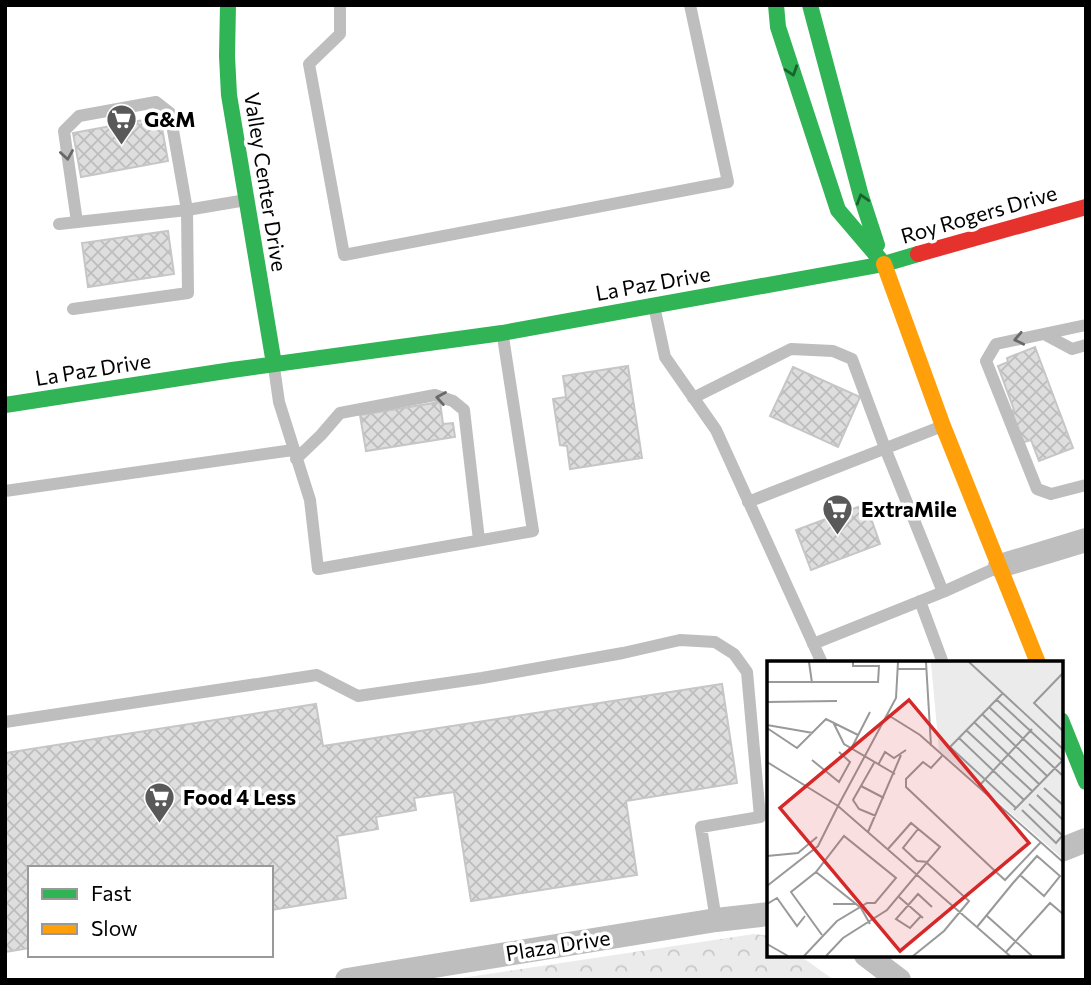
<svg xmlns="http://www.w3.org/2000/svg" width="1091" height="985" viewBox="0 0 1091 985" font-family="Commissioner,sans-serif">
<defs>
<pattern id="forest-crowns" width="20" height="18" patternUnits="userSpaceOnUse" patternTransform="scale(1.75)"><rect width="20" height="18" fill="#ebebeb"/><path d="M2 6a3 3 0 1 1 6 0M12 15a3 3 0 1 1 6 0" fill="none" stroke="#c8c8c8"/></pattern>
<pattern id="building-cross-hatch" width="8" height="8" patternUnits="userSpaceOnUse" patternTransform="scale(1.75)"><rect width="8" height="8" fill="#dedede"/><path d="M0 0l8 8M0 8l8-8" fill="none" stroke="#bdbdbd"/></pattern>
</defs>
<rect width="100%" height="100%" fill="#fff"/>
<path fill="url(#forest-crowns)" d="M754,934L769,936V955H799L834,980H448Z"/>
<path fill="url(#building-cross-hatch)" stroke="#c6c6c6" stroke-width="2" d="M160,117L168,161L81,177L73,133Z
M168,231L174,274L88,287L82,243Z
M1035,347L1073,448L1039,461L1031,440L1021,443L1010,411L1014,410L998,366L1008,362L1007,358Z
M628,366L642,458L570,469L567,446L560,445L553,399L566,397L563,376Z
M793,367L860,397L838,447L770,416Z
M440,402L443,424L453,423L455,437L366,451L360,415Z
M866,504L880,544L811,570L796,530Z
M722,684L737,783L626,801L637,875L471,901L454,792L414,798L416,810L376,817L378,829L337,836L346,898L271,910V868H30V948L5,952V753L316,704L323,746Z"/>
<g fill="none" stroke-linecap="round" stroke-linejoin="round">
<path stroke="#bebebe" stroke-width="12" d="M340,5V34L309,64L344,255L728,182L690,5
M59,224L187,210L246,200
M654,306L665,357L716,430L822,663
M73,309L188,293L187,210L170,113L156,102L79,116L64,131L77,222
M1086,325L996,344L986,361L1037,489L1051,494L1086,485
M1044,334L1072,349L1086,345
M274,367L279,402L310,500L318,569L533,531L503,337
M693,398L791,349L833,351L852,359L885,448L943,592
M296,459L321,435L340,413L435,395L453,401L464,410L479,540
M5,491L293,450
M748,502L940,427
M920,601L943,663
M813,644L943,592L996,568
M5,722L317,675L358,696L482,678L623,653L680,640L715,642L734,654L747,672L760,817L701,827L716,920"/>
<path stroke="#bebebe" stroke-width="24" d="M1000,566L1086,540
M1061,850L1086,840
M866,955L899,980
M347,980L716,920L769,914"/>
<path stroke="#30b455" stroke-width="16" d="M228,5L227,56L229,95L274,364
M776,5L778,27L838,210L884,264
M810,5L861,196L877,245
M5,405L232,370L502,333L884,264L918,254
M1061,720L1086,782"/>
<path stroke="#ff9f0a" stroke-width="16" d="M884,264L943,426L1038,663"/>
<path stroke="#e5322d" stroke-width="16" d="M918,254L1086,207"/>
</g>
<defs><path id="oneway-chevron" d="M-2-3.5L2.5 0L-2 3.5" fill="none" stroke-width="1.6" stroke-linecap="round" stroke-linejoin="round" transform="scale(1.75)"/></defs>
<g stroke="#1a632f">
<use href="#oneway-chevron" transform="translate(792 71) rotate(72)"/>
<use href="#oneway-chevron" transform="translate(862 199) rotate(-107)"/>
</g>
<g stroke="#686868">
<use href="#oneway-chevron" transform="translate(67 155) rotate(81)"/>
<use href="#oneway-chevron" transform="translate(1019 339) rotate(168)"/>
<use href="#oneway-chevron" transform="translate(441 398) rotate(-170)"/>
</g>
<defs>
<symbol id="supermarket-pin" viewBox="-11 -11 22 30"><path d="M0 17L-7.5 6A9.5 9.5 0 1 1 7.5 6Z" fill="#595959" stroke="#fff"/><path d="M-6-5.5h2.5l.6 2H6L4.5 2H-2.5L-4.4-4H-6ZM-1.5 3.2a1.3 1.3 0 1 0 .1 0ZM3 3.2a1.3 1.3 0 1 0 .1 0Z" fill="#fff"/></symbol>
</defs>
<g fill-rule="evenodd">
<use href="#supermarket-pin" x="104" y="102" width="35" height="47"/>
<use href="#supermarket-pin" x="820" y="492" width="35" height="47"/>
<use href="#supermarket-pin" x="142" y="780" width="35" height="47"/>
</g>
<g text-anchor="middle" stroke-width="7" stroke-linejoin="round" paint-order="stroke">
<g font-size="21" font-weight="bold" fill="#000" stroke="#fff" text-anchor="start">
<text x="144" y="127">G&amp;M</text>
<text x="861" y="517">ExtraMile</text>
<text x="183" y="805">Food 4 Less</text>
</g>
<g font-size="21" fill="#000" stroke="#fff">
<text transform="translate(265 182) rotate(81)" y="7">Valley Center Drive</text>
<text transform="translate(979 215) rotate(-16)" y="7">Roy Rogers Drive</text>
<text transform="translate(653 284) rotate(-10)" y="7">La Paz Drive</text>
<text transform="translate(93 370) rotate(-9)" y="7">La Paz Drive</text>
<text transform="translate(558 946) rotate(-9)" y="7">Plaza Drive</text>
</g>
</g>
<g transform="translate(767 661)">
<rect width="296" height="296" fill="#fff"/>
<path d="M139,1H296V198L172,89L164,2Z" fill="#ebebeb"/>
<path fill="none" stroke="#999" stroke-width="2" d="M42,1L45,22M159,1L164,85M202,1L296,88M131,8H159M296,12L267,42L296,70M0,21H111L112,5H86V1M236,32L183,86L249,147M230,39L296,100M0,41L70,40M222,46L296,115M215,53L280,115M121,54L153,74L296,201M66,61L77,83L128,113M207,61L272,123M0,64L46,72M0,67L30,87L59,58L91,74M199,69L265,130M192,77L257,139M84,88L103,51M175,95L164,107L156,101L139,118V126L228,210L238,219L274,181M45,99L72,121L83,101L72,91M0,101L71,145L243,295M107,102L86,139L92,148L109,155M111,104L118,91L127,97L139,89M94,125L117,137M211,126L265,68M277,127L296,144M270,134L296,159M262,143L296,175M71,145L129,37L131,1M247,149L296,99M255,149L289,182L296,174M151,168L136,187L150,200L161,201M101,171L134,94M0,195L31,192L50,176M49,211L94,247L103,263M0,225L51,185L71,145M132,236L156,257M0,243L10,237L30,265L38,255M66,243H89M154,255L143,267L129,258L151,233L165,246M220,255L265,295M210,266L246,222L270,195L293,215L277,235L253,214M0,283L21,295M239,291L283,242L296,253M37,295L70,260L100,242H108L129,217L77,175L49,211L24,231L55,274M59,295L76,277L120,249L173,186L144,162L121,188M146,295L177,270L202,240L160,202"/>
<path fill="#d62828" fill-opacity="0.15" stroke="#d62828" stroke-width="3.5" d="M142,39L262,182L133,290L13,147Z"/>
<rect width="296" height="296" fill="none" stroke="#000" stroke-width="3.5"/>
</g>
<rect width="1091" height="985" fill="none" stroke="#000000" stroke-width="14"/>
<rect x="28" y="866" width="245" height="91" fill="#ffffff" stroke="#999999" stroke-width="2"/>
<rect x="42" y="889" width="35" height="10" fill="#30b455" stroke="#999999" stroke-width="2"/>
<text x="91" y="901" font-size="21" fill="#000000">Fast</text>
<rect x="42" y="924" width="35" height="10" fill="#ff9f0a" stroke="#999999" stroke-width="2"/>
<text x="91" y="936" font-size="21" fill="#000000">Slow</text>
</svg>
